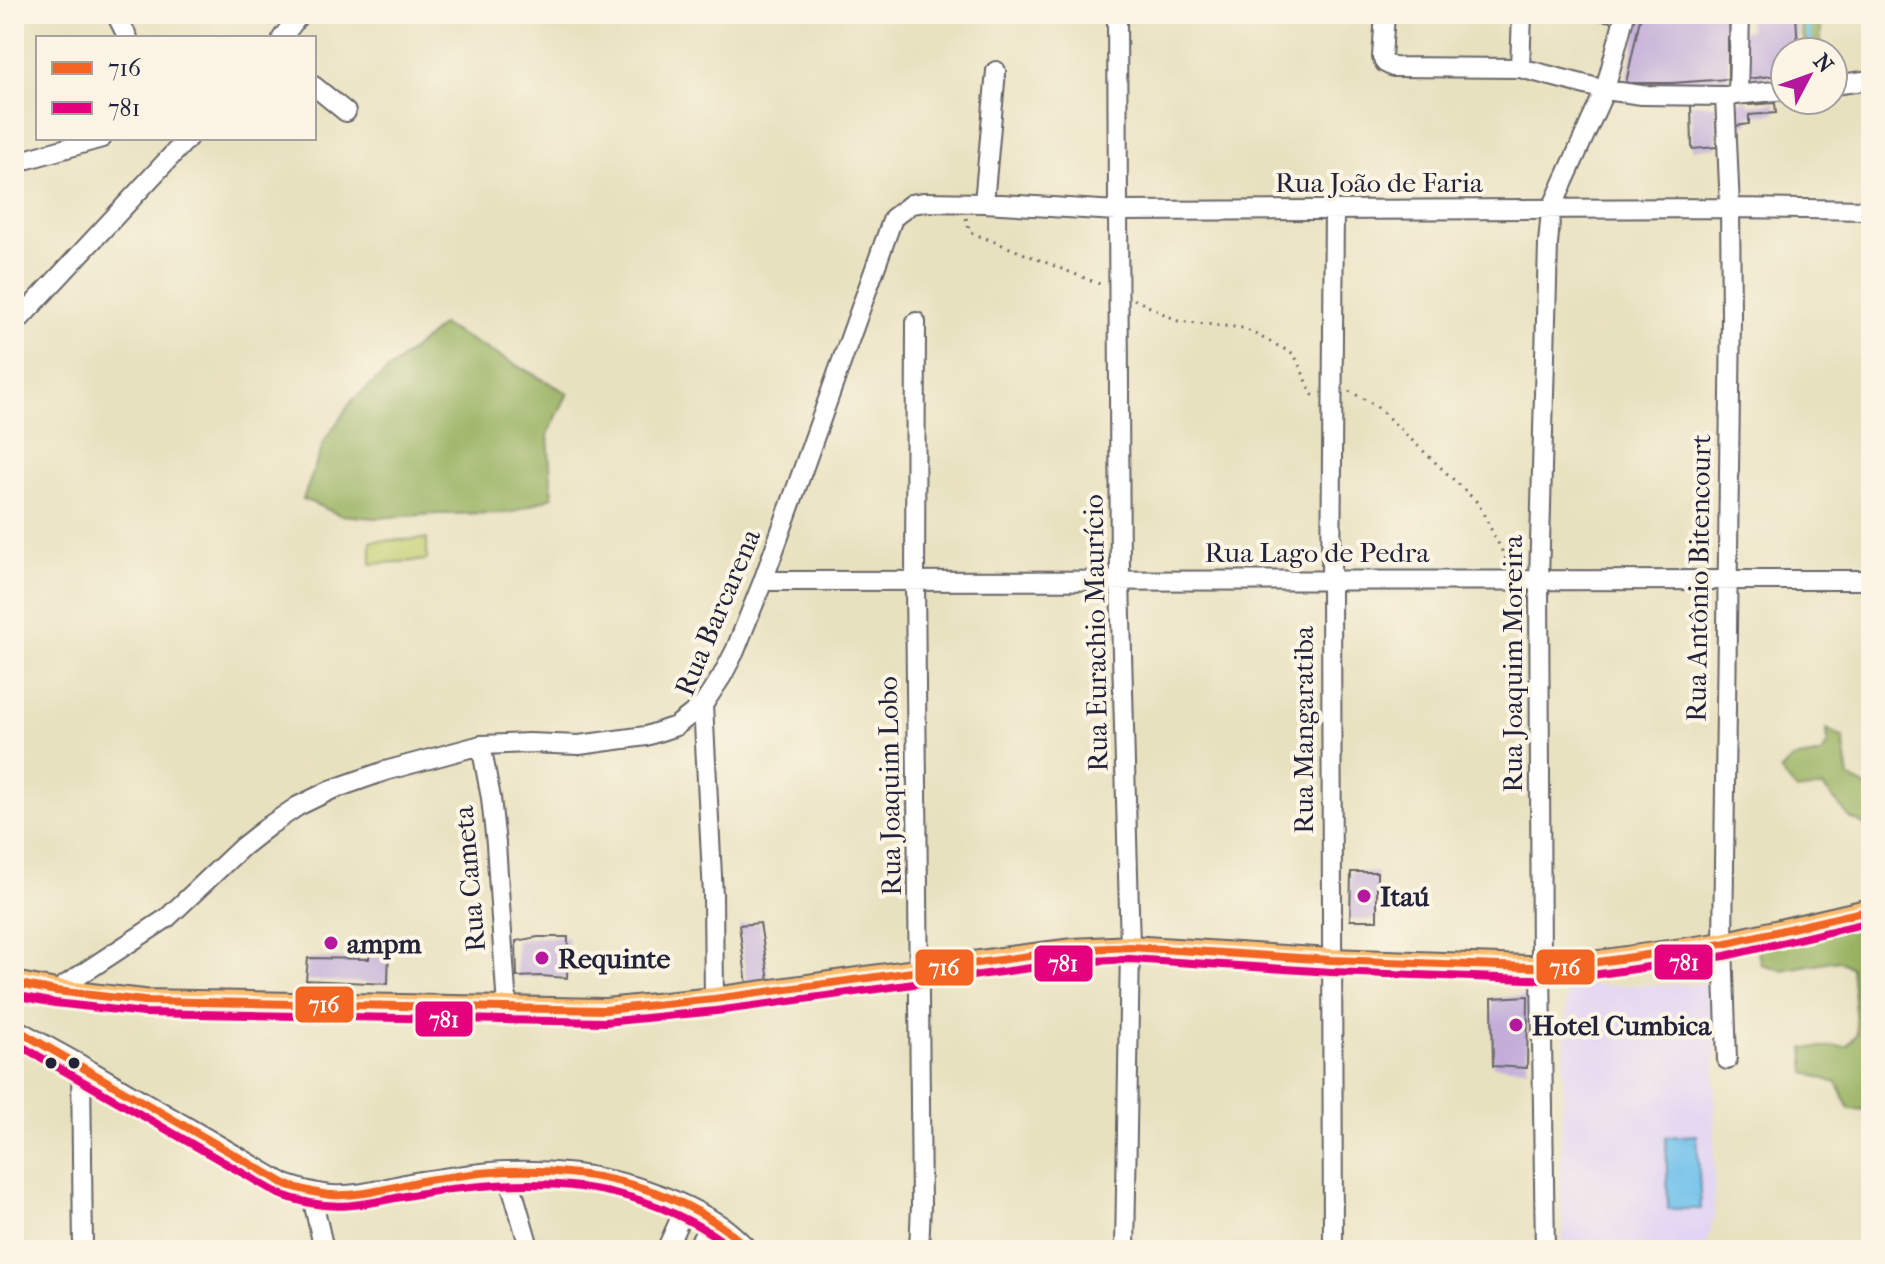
<svg xmlns="http://www.w3.org/2000/svg" width="1885" height="1264" viewBox="0 0 1885 1264" font-family="'IM FELL French Canon',serif">
<rect width="100%" height="100%" fill="#fcf5e5"/>
<filter id="ink" filterUnits="userSpaceOnUse"><feTurbulence type="fractalNoise" baseFrequency=".0125" numOctaves="2"/><feDisplacementMap in="SourceGraphic" scale="16" xChannelSelector="R" yChannelSelector="G"/><feConvolveMatrix kernelMatrix="1 2 1 2 8 2 1 2 1" color-interpolation-filters="sRGB"/></filter>
<filter id="wash" filterUnits="userSpaceOnUse"><feTurbulence type="fractalNoise" baseFrequency=".006" numOctaves="4" result="noise"/><feDisplacementMap in="SourceGraphic" scale="32" xChannelSelector="R" yChannelSelector="G"/><feGaussianBlur stdDeviation="1.8" result="paint"/><feColorMatrix in="noise" values="0 0 0 0 0 0 0 0 0 0 0 0 0 0 0 0 0 1.4 0 .05"/><feComposite in="paint" operator="in"/></filter>
<g filter="url(#wash)">
<rect width="100%" height="100%" fill="#e8e1bf"/>
<path fill="#e1d4f4" d="M1716,984L1714,1217L1706,1250H1564L1560,1174L1567,986Z"/>
<path fill="#c2cf70" stroke="#727856" stroke-width="2" d="M427,539V560L371,564V541Z"/>
<path fill="#99b262" stroke="#5e6a4e" stroke-width="2" d="M1800,14H1821V52C1801,49 1800,31 1800,14Z
M442,325L568,393L548,434L552,497L510,513L436,514L374,518L340,515L303,499L325,440L352,401Z
M1827,729L1843,738L1849,778L1871,789V838L1864,825L1850,818L1823,787L1797,791L1780,771L1792,759L1822,754L1828,743Z
M1871,926V1110L1850,1109L1837,1083L1806,1073L1804,1048L1847,1046L1857,1034L1851,968L1838,960L1781,970L1761,964L1756,944Z"/>
<path fill="#6fc1eb" stroke="#487293" stroke-width="2" d="M1697,1135L1701,1209H1668L1666,1137Z"/>
<g fill="none" stroke-linecap="round" stroke-linejoin="round">
<path stroke="#6fc1eb" stroke-width="5" d="M1805,14L1812,52"/>
</g>
<g id="blocks">
<path fill="#c3aed9" d="M1570,14H1620L1618,23L1570,16Z
M1641,14H1729L1730,37H1728V79L1672,83H1626Z
M1742,14L1796,15L1798,49H1795V52H1785V74L1740,80L1741,31L1749,30L1748,18Z
M1748,100L1749,105L1775,103L1776,113L1749,115V124L1735,126V103Z
M1691,104L1716,105L1717,147L1692,149Z
M1351,872H1377V920H1350Z
M760,923L769,980L747,985L739,925Z
M538,937H568L567,978L541,976L517,977L516,941Z
M371,946L389,947L388,984L306,980L308,958L369,959Z
M1528,996L1527,1068L1493,1066L1492,998Z"/>
</g>
</g>
<g filter="url(#ink)">
<use href="#blocks" fill-opacity="0" stroke="#676569" stroke-width="2"/>
<g fill="none" stroke-linecap="round" stroke-linejoin="round">
<defs>
<path id="minor" d="M116,14L128,38
M1117,14L1120,580L1130,947L1125,1250
M1385,14L1382,57L1385,63L1393,67L1520,68L1605,90L1642,95L1725,96L1785,90
M282,38L300,14
M1520,68L1522,14
M1833,85L1871,80
M314,86L346,112
M1738,95L1740,14
M1725,96L1730,208L1731,314L1723,944L1727,1060
M14,163L102,138
M984,203L996,71
M916,322L915,580L921,1205L919,1250
M14,325L188,138
M763,581L1871,580
M703,705L713,895L714,999
M481,745L491,798L496,844L507,1008
M56,991L167,918L242,847L270,825L298,806L331,790L385,771L481,745L529,743L579,745L646,736L676,726L703,705L722,676L735,651L763,581L893,218L911,204L925,202L984,203L1117,211L1730,208L1871,210
M14,1028L81,1065L285,1184C300,1189 316,1194 332,1195C362,1197 393,1185 422,1181C450,1177 479,1172 507,1171C582,1168 658,1185 722,1226C732,1233 741,1242 749,1250
M81,1065L83,1250
M507,1171L530,1250
M311,1192L324,1250
M666,1250L686,1206
M695,1250L713,1221
M1333,1250L1331,580L1334,209
M1545,1250L1541,968L1539,581L1548,244L1551,210L1605,90L1625,14"/>
<path id="major" d="M14,983L56,991L144,1001L605,1010L714,999L1002,959L1073,950L1130,947L1331,960L1557,968L1723,944L1871,910"/>
</defs>
<use href="#minor" stroke="#676569" stroke-width="22"/>
<use href="#major" stroke="#676569" stroke-width="26"/>
<path stroke="#676569" stroke-width="3" stroke-dasharray="2 6" stroke-linecap="butt" d="M966,218L970,232L1102,285
M1134,299L1178,321L1243,328L1294,354L1313,395L1316,397
M1349,391L1375,405L1478,503L1509,565"/>
<use href="#minor" stroke="#fff" stroke-width="18"/>
<use href="#major" stroke="#fcbd6f" stroke-width="22"/>
<defs>
<path id="bus-1" d="M14,983L56,991L144,1001L605,1010L714,999L1073,950L1130,947L1331,960L1557,968L1723,944L1871,910
M14,1028L285,1184C300,1189 316,1194 332,1195C366,1197 401,1184 434,1179C458,1176 482,1172 507,1171C591,1168 687,1188 749,1250"/>
<path id="bus-2" d="M14,995L55,1003L144,1013L605,1022L716,1011L1074,962L1130,959L1331,972L1558,980L1725,956L1871,922
M14,1042L279,1194C340,1217 369,1201 429,1192C513,1180 596,1177 675,1214C696,1224 715,1234 732,1250"/>
</defs>
<use href="#bus-1" stroke="#fcf5e5" stroke-width="14"/>
<use href="#bus-2" stroke="#fcf5e5" stroke-width="14"/>
<use href="#bus-1" stroke="#f26522" stroke-width="8"/>
<use href="#bus-2" stroke="#e5007d" stroke-width="8"/>
</g>
</g>
<g fill="#b5179e" stroke="#fcf5e5" stroke-width="3">
<circle cx="1364" cy="896" r="8"/>
<circle cx="331" cy="943" r="8"/>
<circle cx="542" cy="958" r="8"/>
<circle cx="1516" cy="1025" r="8"/>
</g>
<g fill="#22223b" stroke="#fcf5e5" stroke-width="3">
<circle cx="51" cy="1063" r="7"/>
<circle cx="74" cy="1063" r="7"/>
</g>
<g text-anchor="middle" stroke-width="8" stroke-linejoin="round" paint-order="stroke">
<g font-size="28" fill="#22223b" stroke="#fcf5e5">
<text x="1379" y="192">Rua João de Faria</text>
<text x="1317" y="562">Rua Lago de Pedra</text>
<text transform="translate(1698 578) rotate(-89)" y="10">Rua Antônio Bitencourt</text>
<text transform="translate(717 612) rotate(-67)" y="10">Rua Barcarena</text>
<text transform="translate(1095 633) rotate(-91)" y="10">Rua Eurachio Maurício</text>
<text transform="translate(1512 664) rotate(-90)" y="10">Rua Joaquim Moreira</text>
<text transform="translate(1303 730) rotate(-90)" y="10">Rua Mangaratiba</text>
<text transform="translate(889 786) rotate(-91)" y="10">Rua Joaquim Lobo</text>
<text transform="translate(469 879) rotate(-95)" y="10">Rua Cameta</text>
</g>
<g font-size="28" font-weight="bold" fill="#22223b" stroke="#fcf5e5" text-anchor="start">
<text x="1380" y="906">Itaú</text>
<text x="347" y="953">ampm</text>
<text x="558" y="968">Requinte</text>
<text x="1532" y="1035">Hotel Cumbica</text>
</g>
</g>
<g stroke="#fcf5e5" stroke-width="3">
<rect x="1653" y="943" width="61" height="38" rx="8" fill="#e5007d"/>
<rect x="1033" y="944" width="61" height="39" rx="8" fill="#e5007d"/>
<rect x="1535" y="948" width="61" height="38" rx="8" fill="#f26522"/>
<rect x="914" y="948" width="61" height="39" rx="8" fill="#f26522"/>
<rect x="294" y="985" width="61" height="39" rx="8" fill="#f26522"/>
<rect x="414" y="1000" width="60" height="38" rx="8" fill="#e5007d"/>
</g>
<g font-size="22" text-anchor="middle" font-weight="bold" fill="#fff">
<text x="1684" y="970">781</text>
<text x="1063" y="971">781</text>
<text x="1565" y="975">716</text>
<text x="944" y="975">716</text>
<text x="324" y="1012">716</text>
<text x="444" y="1027">781</text>
</g>
<rect width="1885" height="1264" fill="none" stroke="#fcf5e5" stroke-width="48"/>
<rect x="36" y="36" width="280" height="104" fill="#fcf5e5" stroke="#a5a1a1" stroke-width="2"/>
<rect x="52" y="62" width="40" height="12" fill="#f26522" stroke="#a5a1a1" stroke-width="2"/>
<text x="108" y="76" font-size="24" fill="#22223b">716</text>
<rect x="52" y="102" width="40" height="12" fill="#e5007d" stroke="#a5a1a1" stroke-width="2"/>
<text x="108" y="116" font-size="24" fill="#22223b">781</text>
<g transform="translate(1809 76) rotate(49)"><circle r="38" fill="#fcf5e5" stroke="#a5a1a1" stroke-width="2"/>
<path d="M0-6L14 30L0 20L-14 30Z" fill="#b5179e"/>
<text y="-12" font-size="22" font-weight="bold" text-anchor="middle" fill="#22223b">N</text>
</g>
</svg>
